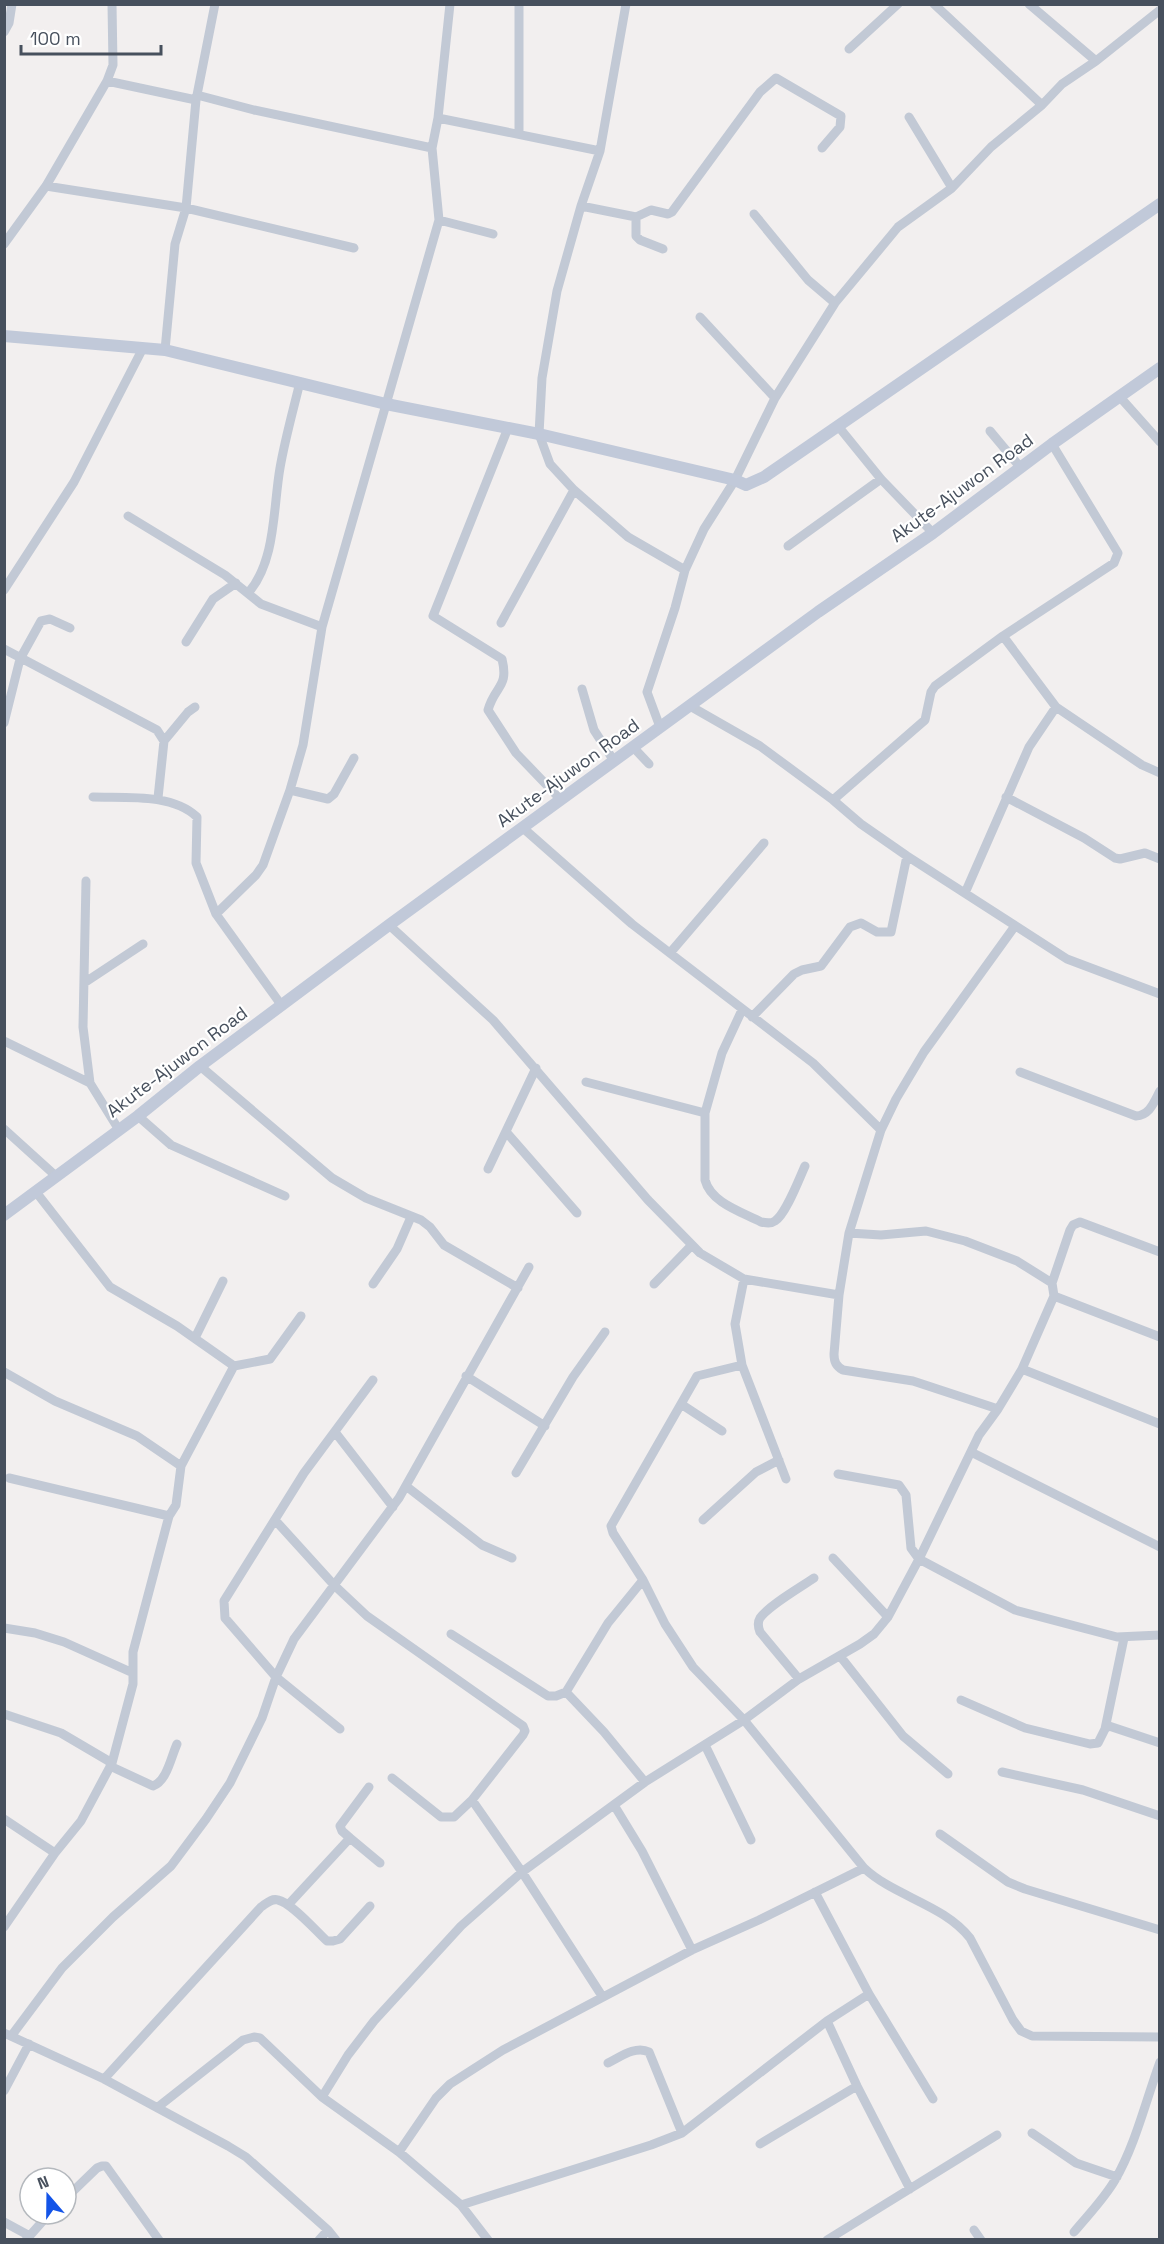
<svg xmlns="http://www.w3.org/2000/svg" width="1164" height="2244" viewBox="0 0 1164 2244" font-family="'Space Grotesk',sans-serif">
<rect width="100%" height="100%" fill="#f2efef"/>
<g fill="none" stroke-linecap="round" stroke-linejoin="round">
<path stroke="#c2c9d5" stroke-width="9" d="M519,4V134
M626,4L600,151L581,206L557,291L542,378L539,434L550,464L574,490L628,537L685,570
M934,4L1042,105
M1029,4L1096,61
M4,32L9,23L12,4
M849,49L898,4
M107,81L196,100
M197,95L254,110L432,148
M909,117L952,188
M438,118L600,151
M46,186L186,208L354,248
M581,206L636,217L651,210L668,214L672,212L760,92L776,78L841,116L840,127L822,148
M754,214L808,280L835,303
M636,217V236L640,240L663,249
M439,220L493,234
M4,244L46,186L107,81L113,65L112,4
M700,317L775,398
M165,350L175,244L186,208L196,100L215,4
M1119,396L1160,442
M838,426L881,479L933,533
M508,428L433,616L502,659C509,688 495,685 488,710L516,753L561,800
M990,431L1021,468
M128,516L225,575L261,604L322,627
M788,546L881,479
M4,590L74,482L143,348
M249,592C276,560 273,508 280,468C285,439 293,411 300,382
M501,623L574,490
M1003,636L1056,707L1142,765L1160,773
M186,642L213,599L236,583
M4,649L157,730L164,741L158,798
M582,689L594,730L614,761
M690,706L760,746L833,800L861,824L907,856L1067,959L1160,994
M4,723L20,659L41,621L50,619L70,628
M660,727L647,692L675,608L685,570L704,529L735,480L775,398L835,303L898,227L952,188L991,147L1042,105L1062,84L1096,61L1160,10
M164,741L188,712L195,707
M633,747L649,764
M290,790L328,799L334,794L354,758
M93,797C125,798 172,793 197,817L196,863L216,914L282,1006
M1006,797L1084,838L1115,858L1120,859L1145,853L1160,859
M833,800L925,720L931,692L935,686L1003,636L1114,563L1118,553L1052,444
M523,828L632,924L813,1063L881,1130
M86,881L83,1027L90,1083
M965,893L1029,747L1056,707
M216,914L256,875L263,865L290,790L303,745L322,627L439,220L432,148L438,118L450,4
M389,925L493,1020L648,1200L700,1253L744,1279L839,1295
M670,953L764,843
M84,983L143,944
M742,1010L722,1053L705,1113V1180C711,1203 742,1212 761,1222C766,1223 771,1224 775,1221C786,1214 799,1179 805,1166
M752,1017L794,974L802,970L821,966L850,927L861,923L877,932H891L907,856
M4,1041L90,1083L119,1130
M200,1066L332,1178L366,1198L421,1220L430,1227L444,1245L518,1288
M1020,1072L1136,1116C1150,1115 1154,1102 1160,1091
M586,1082L705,1113
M138,1116L171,1145L285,1196
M4,1129L57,1177
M507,1133L577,1213
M488,1169L536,1068
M36,1192L110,1287L177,1326L234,1366L270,1359L301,1316
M849,1233L881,1235L926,1231L965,1241L1017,1261L1052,1283
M1160,1252L1080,1222L1073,1225L1070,1230L1052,1283L1054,1296L1160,1337
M744,1279L735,1324L742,1365L786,1479
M373,1284L397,1249L411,1217
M654,1284L691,1246
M195,1338L223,1281
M1022,1369L1160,1424
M4,1372L55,1401L137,1436L181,1466
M466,1376L545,1426
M681,1404L697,1376L742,1365
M998,1409L913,1381L843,1370C836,1366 834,1362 834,1354L839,1295L849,1233L881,1130L896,1099L924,1052L1015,926
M722,1431L681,1404L611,1526L613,1533L643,1580L665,1624L693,1667L744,1720L864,1868C895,1897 943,1904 970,1938L1013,2020L1021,2031L1032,2036L1160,2037
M335,1432L393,1507
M971,1452L1160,1547
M516,1473L573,1377L605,1332
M838,1474L899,1485L906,1495L911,1548L919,1559L1015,1610L1117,1637L1160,1635
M9,1478L169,1516
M406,1486L482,1545L512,1558
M275,1520L334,1585L367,1616L523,1726L525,1731L523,1735L472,1800L454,1817H441L392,1778
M703,1520L756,1472L779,1460
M833,1558L888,1617
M4,1628L35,1633L64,1642L133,1673
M451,1634L548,1696H556L566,1692L608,1623L643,1580
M840,1656L903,1736L948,1774
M799,1679L760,1632C758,1627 757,1623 760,1618C768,1606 801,1587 814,1578
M566,1692L604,1732L645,1782
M961,1700L1025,1728L1090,1744L1098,1743L1105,1729L1109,1726L1160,1743
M4,1714L61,1733L112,1763
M340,1729L276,1677L225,1618L224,1601L304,1473L373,1380
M1105,1729L1124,1638
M705,1745L751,1840
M110,1766L153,1786C167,1781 171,1757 177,1744
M1002,1772L1083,1790L1160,1816
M472,1800L522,1872L602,1996
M614,1805L642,1851L692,1950
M4,1819L55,1853
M940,1834L1008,1882L1025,1889L1160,1930
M350,1838L380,1863
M815,1892L869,1994L933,2099
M288,1905L350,1838L342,1831L340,1826L369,1787
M4,1927L55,1853L81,1821L112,1763L133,1684V1652L169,1516L176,1505L181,1466L234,1366
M827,2021L857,2086L910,2189
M4,2033L104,2079L228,2146L246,2157L328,2230L336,2240
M12,2035L62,1968L113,1917L171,1866L206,1819L230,1783L262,1718L276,1677L294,1639L399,1498L529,1267
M608,2063C620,2057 636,2045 649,2052L682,2133
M104,2079L261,1907C266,1904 271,1898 278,1900C292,1903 316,1931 327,1941H333L340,1939L370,1906
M4,2091L29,2044
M322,2097L348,2055L374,2021L461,1926L522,1872L645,1782L744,1720L799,1679L860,1644L874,1634L888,1617L919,1559L979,1435L998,1409L1022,1369L1054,1296
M158,2107L243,2040L254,2037L260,2038L322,2097L399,2152L461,2205L488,2240
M1032,2133L1076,2163L1117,2177
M760,2144L857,2086
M399,2152L436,2098L450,2084L503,2050L692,1950L759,1920L864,1868
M66,2198L97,2168L102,2166H106L159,2240
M461,2205L651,2145L682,2133L827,2021L869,1994
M4,2222L28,2235
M974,2230L981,2240
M1074,2232C1088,2215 1104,2199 1115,2180C1135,2146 1146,2100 1160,2062
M26,2240L49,2214
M319,2240L328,2230
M827,2240L997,2135"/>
<path stroke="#c1c9d9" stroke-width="12" d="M4,336L165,350L386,404L539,434L735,480L746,485L764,477L838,426L1160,204
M4,1215L138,1116L200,1066L389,925L818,612L933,533L1052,444L1160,368"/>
</g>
<g text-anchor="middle" stroke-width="4.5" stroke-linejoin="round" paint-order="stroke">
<g font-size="18" fill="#47505d" stroke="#fff">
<text transform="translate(962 488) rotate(-36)" y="6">Akute-Ajuwon Road</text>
<text transform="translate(568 773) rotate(-36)" y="6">Akute-Ajuwon Road</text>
<text transform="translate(177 1062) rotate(-37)" y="6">Akute-Ajuwon Road</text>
</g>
</g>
<rect width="1164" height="2244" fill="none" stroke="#47505d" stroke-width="12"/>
<g transform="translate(48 2196) rotate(340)"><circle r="28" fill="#ffffff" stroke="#b5b9be" stroke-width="1.5"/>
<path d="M0-4.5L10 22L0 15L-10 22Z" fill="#1354e8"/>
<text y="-9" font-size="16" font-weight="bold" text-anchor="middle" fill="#47505d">N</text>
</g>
<path d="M21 45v9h140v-9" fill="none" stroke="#47505d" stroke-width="3"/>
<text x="30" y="45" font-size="18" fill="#47505d" stroke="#ffffff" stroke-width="4.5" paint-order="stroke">100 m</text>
</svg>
